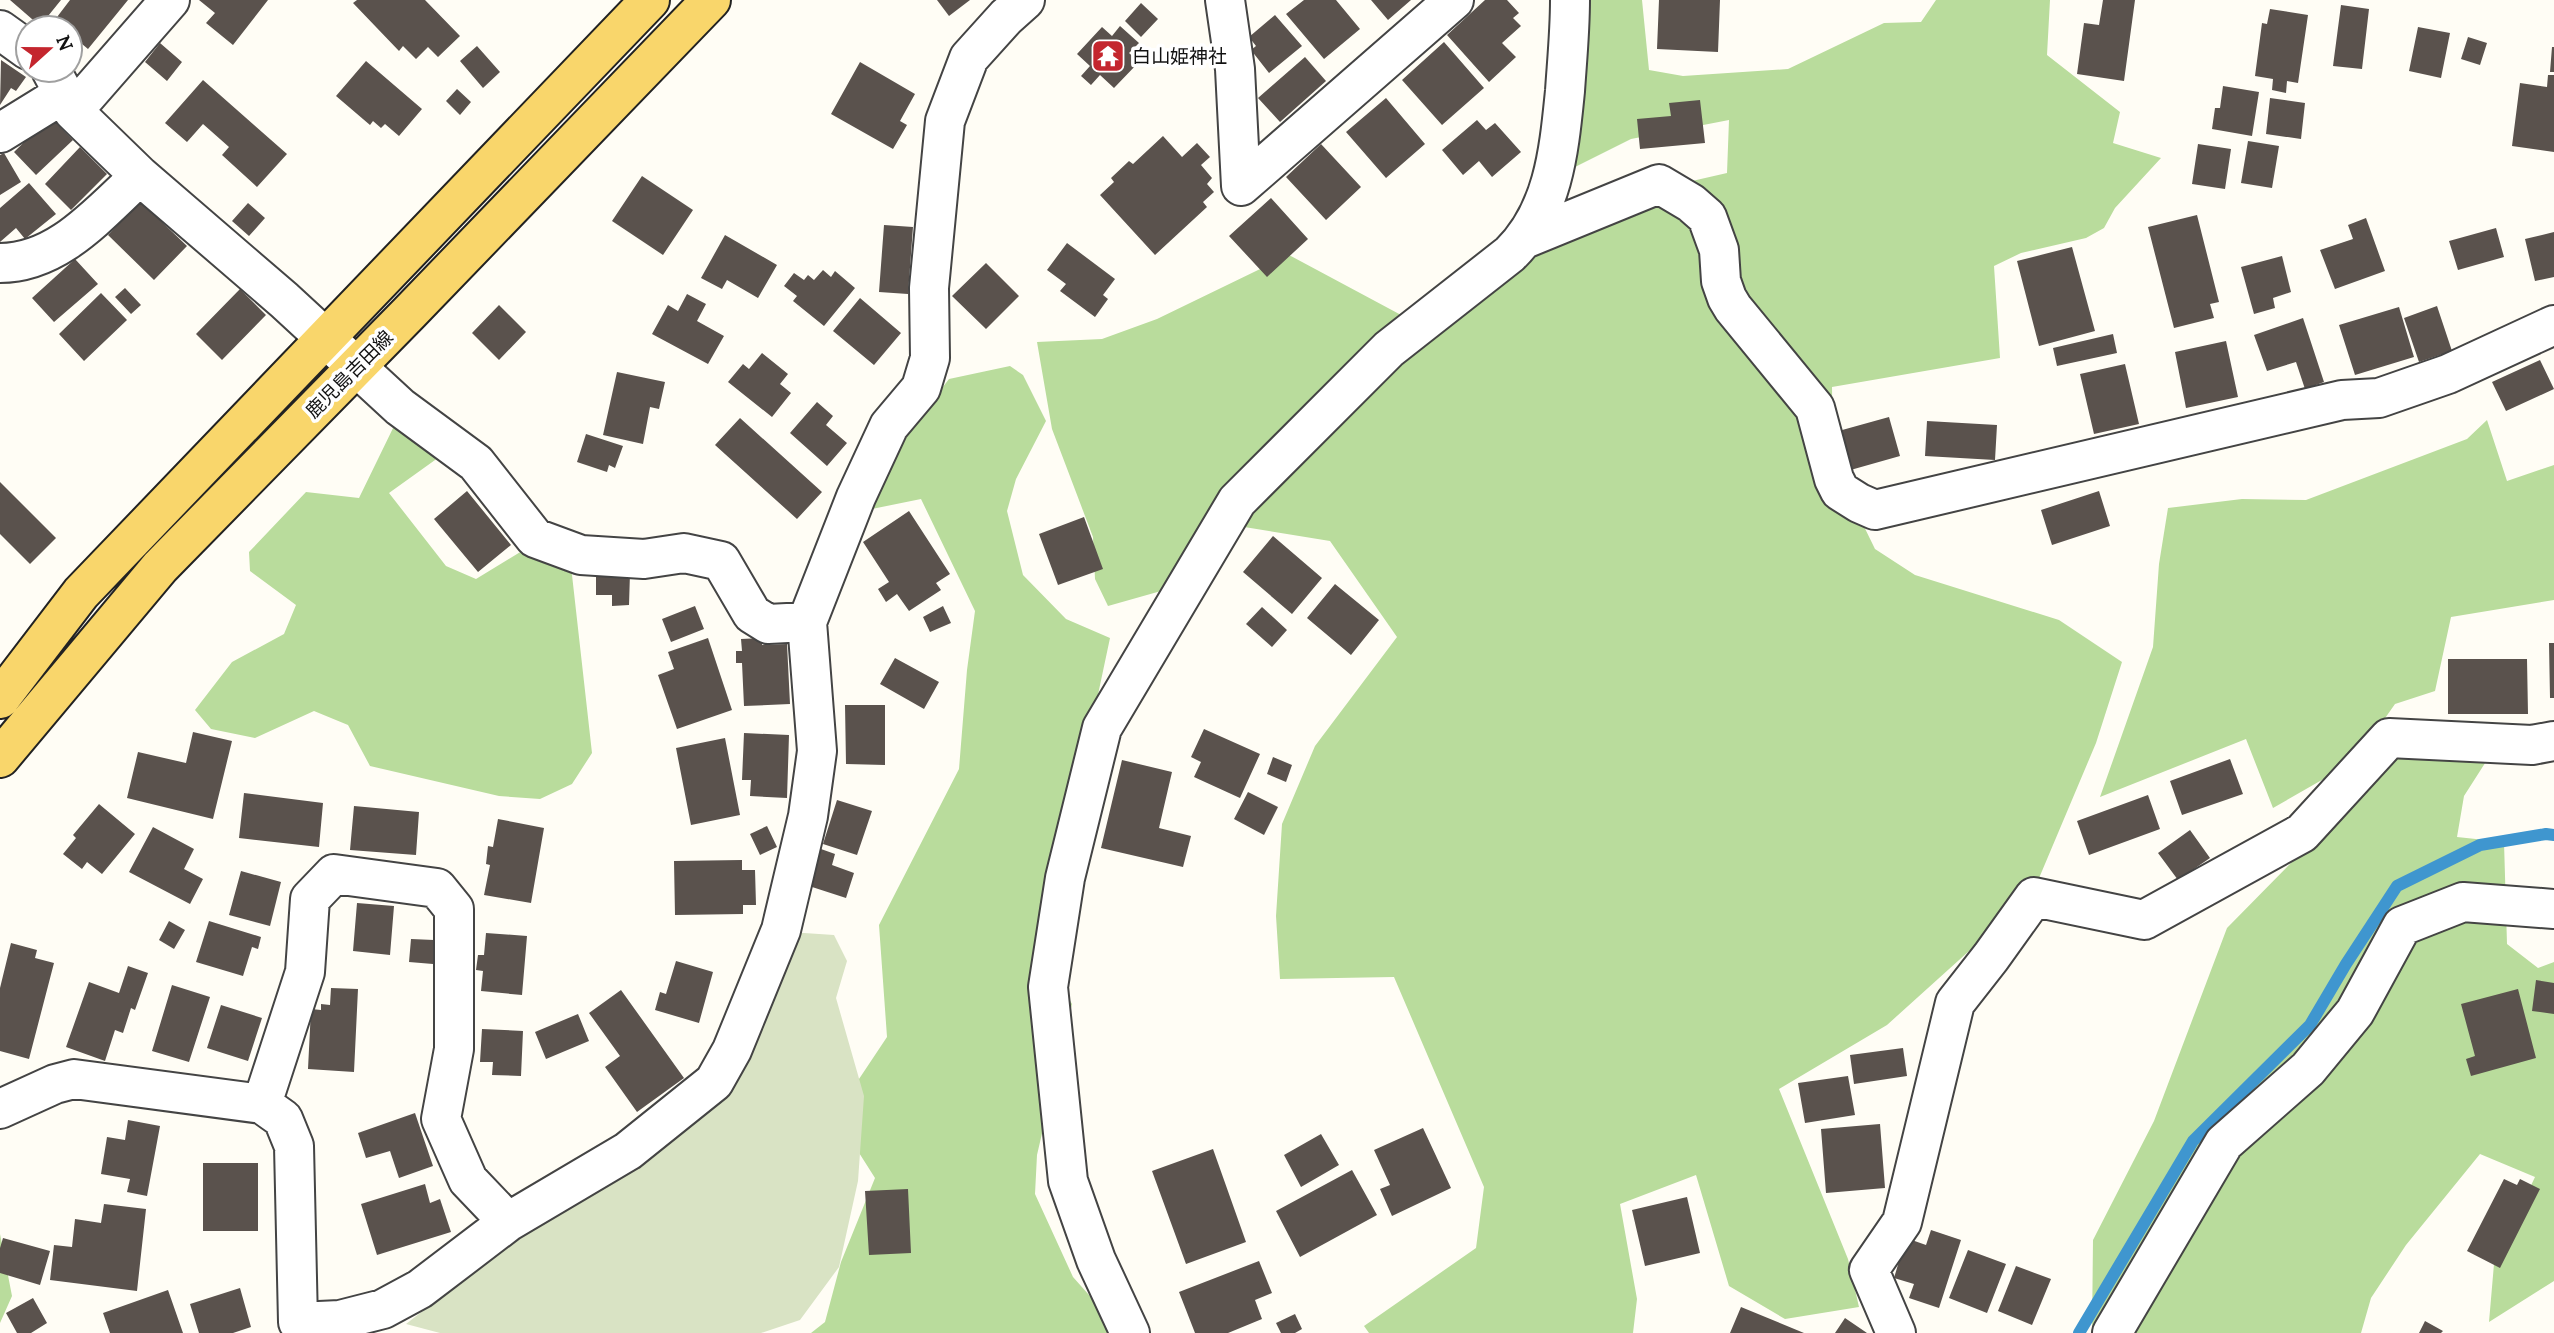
<svg xmlns="http://www.w3.org/2000/svg" width="2554" height="1333" viewBox="0 0 2554 1333" font-family="Lora,'Noto Sans JP',serif">
<rect width="100%" height="100%" fill="#fffdf5"/>
<path fill="#b9dc9c" d="M1571,0H1642L1649,70L1683,76L1788,69L1884,23L1921,22L1936,0H2050L2047,55L2120,112L2113,143L2161,158L2115,208L2104,228L2086,238L2021,253L1994,266L2000,358L1832,387L1833,463L1875,549L1915,575L2059,620L2122,662L2096,743L2034,890L1996,916L1979,942L1887,1025L1779,1089L1848,1259L1859,1307L1785,1319L1729,1286L1696,1175L1620,1204L1637,1299L1633,1333H1369L1364,1326L1476,1248L1484,1187L1394,977L1280,979L1276,916L1282,824L1315,746L1397,637L1330,541L1232,525L1161,591L1108,606L1095,579L1093,537L1052,429L1037,342L1102,339L1157,319L1289,255L1416,323L1596,203L1727,173L1729,120L1631,139L1549,180Z
M1010,366L1023,375L1046,421L1016,479L1007,511L1023,575L1066,619L1110,638L1043,954L1072,1004L1037,1155L1035,1194L1073,1277L1113,1322L1111,1333H811L825,1322L841,1262L875,1178L835,1115L887,1037L879,925L959,769L967,670L975,611L921,499L862,511L880,469L949,379Z
M2487,420L2507,481L2554,465V600L2451,617L2435,691L2395,704L2355,761L2273,808L2246,739L2100,797L2153,647L2159,564L2168,508L2242,499L2306,500L2467,439Z
M396,422L449,450L389,493L446,566L476,579L522,551L571,566L592,753L572,784L540,799L499,796L370,766L348,725L314,711L255,738L211,729L195,710L232,662L284,634L296,605L250,571L249,552L306,492L359,498Z
M2496,746L2464,796L2457,837L2504,842L2507,944L2538,968L2554,962V1281L2489,1322L2494,1264L2535,1177L2480,1154L2406,1245L2371,1298L2361,1333H2092L2093,1240L2154,1121L2227,928L2337,816L2395,747Z
M0,1234L12,1296L0,1323Z"/>
<path fill="#d9e3c4" d="M789,932L834,935L847,961L836,998L864,1096L858,1181L839,1267L800,1320L761,1333H440L406,1324L488,1260L567,1204L653,1156L685,1129Z"/>
<g fill="none" stroke-linecap="round" stroke-linejoin="round">
<path stroke="#3f96cf" stroke-width="12" d="M2079,1333L2193,1141L2310,1025L2346,964L2397,886L2480,845L2546,834L2554,835"/>
</g>
<path fill="#5a524d" d="M10,0H61L40,26Z
M70,0H128L88,49L70,34V28H62L54,21Z
M199,0H268L233,45L206,23L215,13Z
M357,0H425L460,36L438,57L428,47L416,59L403,46L399,51L353,3Z
M937,0H970L949,16Z
M1304,0H1336L1360,29L1324,59L1286,14Z
M1371,0H1411L1388,20Z
M1485,0H1507L1519,13L1513,18L1521,26L1502,43L1516,57L1489,82L1447,35Z
M1659,0H1720L1718,52L1657,49Z
M2103,0H2135L2124,81L2077,74L2084,23L2099,25Z
M1141,3L1158,19L1141,37L1125,21Z
M2341,5L2369,9L2362,69L2333,66Z
M2270,9L2308,15L2298,83L2287,81L2286,93L2272,90L2273,79L2255,76L2262,23L2267,24Z
M1275,15L1302,46L1269,73L1251,50L1256,46L1249,37Z
M1120,26L1139,43L1129,53L1139,62L1114,88L1100,75L1091,85L1081,76L1090,66L1077,54L1102,27L1112,36Z
M2418,27L2450,33L2441,78L2409,71Z
M2468,37L2487,43L2480,65L2461,59Z
M1444,42L1484,88L1442,125L1402,80Z
M160,43L182,62L167,81L145,62Z
M477,46L500,72L483,88L460,61Z
M2552,47H2554V72H2550Z
M1305,57L1326,81L1280,122L1258,98Z
M1,60L26,77L16,91L11,88L0,105Z
M366,61L422,109L399,136L385,124L381,128L373,121L370,125L336,96Z
M860,62L915,94L900,121L907,125L893,149L831,114Z
M2548,75H2554V152L2512,146L2520,83L2547,87Z
M203,80L287,154L257,187L222,155L229,147L203,124L187,142L165,123Z
M2223,86L2259,92L2252,136L2212,129L2215,108H2220Z
M457,89L471,102L460,115L446,101Z
M1386,98L1425,144L1386,178L1346,132Z
M2270,98L2305,103L2301,139L2266,134Z
M1700,100L1705,143L1640,149L1637,119L1671,116L1669,103Z
M50,117L73,140L36,175L14,152Z
M1477,120L1486,130L1495,123L1521,152L1492,177L1479,161L1463,175L1442,150Z
M1163,136L1182,157L1197,143L1210,157L1201,165L1212,178L1207,184L1214,192L1203,202L1207,207L1155,255L1100,195L1114,182L1111,178L1129,161L1133,164Z
M2248,141L2279,146L2272,188L2241,183Z
M1321,144L1361,187L1326,220L1286,177Z
M2198,144L2231,149L2225,189L2192,184Z
M80,147L107,174L71,210L45,184Z
M4,153L21,182L0,195V155Z
M642,176L693,210L663,255L612,221Z
M29,183L56,214L25,239L16,228L0,242V208Z
M1271,198L1308,239L1267,277L1229,236Z
M140,201L187,246L154,280L108,235Z
M248,203L265,218L249,236L232,221Z
M2197,215L2219,302L2210,304L2214,318L2174,328L2148,227Z
M2366,218L2385,271L2335,289L2320,250L2353,239L2348,225Z
M884,225L913,227L908,294L879,292Z
M2496,228L2504,257L2458,270L2449,241Z
M2554,232V277L2535,281L2525,239Z
M725,235L777,265L758,298L727,280L722,289L701,278Z
M1067,243L1115,279L1103,295L1108,299L1095,317L1060,291L1066,284L1047,270Z
M2072,247L2095,331L2039,346L2017,261Z
M2282,256L2291,292L2273,298L2275,308L2254,314L2241,267Z
M75,259L98,284L54,322L32,298Z
M986,263L1019,296L986,329L952,296Z
M823,270L831,277L835,271L855,288L824,326L793,301L797,296L784,286L794,273L804,280L808,275L814,280Z
M125,288L141,305L131,314L115,297Z
M240,289L266,315L222,360L196,334Z
M101,293L127,320L84,361L59,334Z
M687,294L706,304L697,321L724,336L708,364L652,334L668,305L678,311Z
M860,298L901,333L874,365L833,331Z
M499,305L526,332L499,360L472,333Z
M2437,306L2452,351L2419,362L2404,318Z
M2399,307L2414,357L2355,375L2339,325Z
M2303,318L2324,382L2305,389L2296,362L2267,371L2254,335Z
M2113,334L2117,353L2057,366L2053,348Z
M2226,341L2238,397L2186,408L2175,352Z
M762,353L788,374L780,384L791,393L772,417L728,382L743,364L749,369Z
M2540,360L2554,389L2506,411L2492,382Z
M2125,364L2139,424L2094,434L2080,374Z
M617,372L665,382L659,409L650,407L643,444L603,435Z
M817,402L833,416L826,425L847,443L827,466L790,433Z
M1889,417L1900,456L1847,471L1835,432Z
M740,418L822,492L797,519L715,445Z
M1927,421L1997,425L1995,460L1925,456Z
M586,434L623,446L615,468L609,465L607,472L577,462Z
M0,482L56,538L30,564L0,534Z
M467,491L511,545L478,572L434,519Z
M2099,491L2110,526L2052,545L2041,510Z
M909,511L950,574L936,583L941,590L909,611L897,594L886,602L878,589L889,582L863,542Z
M1084,517L1103,569L1058,585L1039,534Z
M1273,536L1322,578L1292,614L1243,572Z
M596,573H630L629,605L612,606V595H596Z
M1335,584L1379,620L1351,655L1307,618Z
M695,606L704,629L671,642L662,619Z
M943,606L951,623L930,632L923,617Z
M1262,607L1287,630L1272,647L1246,624Z
M708,638L732,710L677,729L658,675L674,669L668,652Z
M762,638V645L787,644L790,704L744,706L742,663H736V651H742L741,639Z
M2549,643H2554V698H2550Z
M895,658L939,682L924,709L880,684Z
M2448,659H2527L2528,714H2448Z
M845,705H885V765L846,764Z
M1204,729L1260,754L1240,798L1194,777L1201,762L1191,757Z
M193,732L232,741L213,819L127,798L138,752L186,763Z
M744,733L789,735L787,798L750,796L751,780H742Z
M725,738L740,815L691,825L676,748Z
M1273,757L1292,765L1286,782L1267,774Z
M2230,759L2243,794L2182,815L2170,781Z
M1122,760L1172,772L1159,828L1191,836L1183,867L1101,848Z
M1248,792L1278,807L1264,835L1234,819Z
M244,793L323,803L319,847L239,838Z
M2148,795L2160,829L2089,855L2077,821Z
M837,800L872,811L857,855L823,844Z
M99,804L135,834L102,874L87,862L82,869L63,854L76,838L73,835Z
M354,806L419,812L416,855L350,850Z
M498,819L544,828L531,903L484,895L490,865L486,864L488,846L493,847Z
M767,826L777,847L760,855L750,834Z
M153,827L194,849L184,869L203,879L190,904L129,872Z
M2190,830L2210,858L2178,880L2158,853Z
M821,849L835,854L832,865L854,873L846,898L809,886Z
M742,860V870H755L756,905H743V914L675,915L674,861Z
M241,871L281,882L270,926L229,915Z
M357,903L394,906L390,955L353,951Z
M169,921L185,930L174,949L159,940Z
M209,921L261,937L258,949L252,947L243,976L196,962Z
M486,933L527,936L522,995L481,991L483,971L476,970L478,955H484Z
M411,939L434,940L433,964L409,962Z
M11,943L37,950L35,958L54,963L29,1059L0,1051V988Z
M676,961L713,972L699,1023L655,1010L660,992L666,994Z
M128,966L148,973L135,1010L131,1008L123,1033L115,1030L105,1061L66,1047L89,982L119,993Z
M2536,980L2554,983V1014L2532,1011Z
M172,985L210,997L189,1062L152,1051Z
M331,988L358,989L354,1072L308,1069L311,1009L321,1010V1004L330,1005Z
M2518,989L2536,1058L2471,1076L2466,1059L2475,1056L2461,1004Z
M621,990L684,1078L637,1112L605,1067L620,1056L589,1013Z
M221,1005L262,1018L248,1061L207,1048Z
M578,1014L589,1041L546,1059L535,1032Z
M482,1029L523,1031L521,1076L492,1075L493,1062H480Z
M1903,1048L1907,1076L1854,1084L1850,1055Z
M1848,1076L1855,1115L1805,1123L1798,1083Z
M415,1113L433,1166L399,1178L390,1151L366,1158L358,1133Z
M128,1120L160,1126L147,1196L127,1192L130,1179L101,1174L107,1137L125,1140Z
M1880,1124L1885,1188L1826,1193L1821,1129Z
M1423,1128L1451,1188L1392,1216L1380,1189L1390,1185L1374,1150Z
M1321,1134L1339,1165L1301,1187L1284,1155Z
M1213,1149L1246,1242L1186,1264L1152,1171Z
M203,1163H258V1231H203Z
M1352,1170L1377,1215L1300,1257L1276,1211Z
M2504,1179L2517,1185L2520,1179L2540,1189L2500,1268L2467,1251Z
M425,1184L430,1203L440,1199L451,1232L377,1255L361,1204Z
M908,1189L911,1253L869,1255L865,1191Z
M1687,1197L1700,1253L1645,1266L1632,1210Z
M104,1204L146,1209L137,1291L50,1280L54,1245L72,1247L75,1219L101,1223Z
M1931,1230L1961,1240L1939,1308L1909,1298L1914,1284L1894,1278L1906,1238L1926,1245Z
M3,1238L50,1251L40,1285L0,1273V1248Z
M1968,1250L2006,1264L1987,1313L1949,1298Z
M1259,1261L1272,1293L1255,1300L1262,1319L1228,1333H1195L1179,1292Z
M2016,1266L2051,1279L2032,1325L1998,1311Z
M240,1288L251,1327L233,1333H199L190,1304Z
M168,1290L183,1333H110L103,1313Z
M33,1298L47,1323L31,1333H17L6,1313Z
M1741,1307L1804,1333H1730Z
M1295,1314L1302,1329L1295,1333H1281L1276,1323Z
M1845,1318L1867,1333H1835Z
M2425,1321L2443,1331L2441,1333H2419Z"/>
<g fill="none" stroke-linecap="round" stroke-linejoin="round">
<defs>
<path id="street" d="M1225,0L1235,69L1241,186L1454,0
M0,30L28,50
M51,70L73,111L140,176L284,300L400,407L476,463L535,538L581,555L644,559L684,553L721,561L752,614L768,624L807,622
M73,111L170,0
M0,133L65,93
M1527,238L1659,184L1691,203L1707,217L1719,250L1721,281L1727,298L1733,308L1815,408L1834,479L1840,491L1859,503L1875,510L2342,400L2379,398L2448,374L2554,325
M0,263C59,263 100,212 140,176
M262,1104L305,972L310,899L334,874L437,888L454,909V1049L441,1119L468,1180L508,1222
M0,1109L55,1084L74,1079L262,1104L283,1119L294,1146L298,1322L340,1320L383,1309L420,1289L508,1222L628,1151L714,1082L732,1050L781,930L808,816L817,751L807,622L856,497L889,426L921,388L930,358L929,288L945,121L969,58L1006,17L1025,0
M1130,1333L1096,1260L1068,1181L1048,987L1065,878L1102,728L1237,501L1389,349L1510,254C1554,211 1559,150 1565,91C1567,61 1570,31 1570,0
M1896,1333L1869,1270L1902,1222L1955,1003L1991,957L2034,897L2144,920L2302,833L2389,738L2532,745L2554,741
M2112,1333L2224,1143L2308,1069L2355,1012L2402,926L2463,902L2554,909"/>
<path id="primary" d="M0,699L81,593L650,0
M0,758L160,567L410,312L711,0"/>
</defs>
<use href="#street" stroke="#444" stroke-width="42"/>
<use href="#primary" stroke="#222" stroke-width="42"/>
<use href="#street" stroke="#fff" stroke-width="38"/>
<use href="#primary" stroke="#f9d66b" stroke-width="38"/>
</g>
<defs>
<symbol id="temple-square" viewBox="-11 -11 22 22"><rect x="-9" y="-9" width="18" height="18" rx="4" fill="#c4262e" stroke="#fff"/><path d="M0-6L5-2H3V0L6.5 2.5H4V6H1.5V3h-3V6H-4V2.5H-6.5L-3 0V-2H-5Z" fill="#fff"/></symbol>
</defs>
<g fill-rule="evenodd">
<use href="#temple-square" x="1089" y="37" width="38" height="38"/>
</g>
<g text-anchor="middle" stroke-width="7" stroke-linejoin="round" paint-order="stroke">
<g font-size="19" fill="#111" stroke="#fff" text-anchor="start">
<text x="1132" y="63">白山姫神社</text>
</g>
<g font-size="19" fill="#111" stroke="#fff">
<text transform="translate(349 374) rotate(-45)" y="7">鹿児島吉田線</text>
</g>
</g>
<g transform="translate(49 49) rotate(69)"><circle r="33" fill="#ffffff" stroke="#a0a0a0" stroke-width="2"/>
<path d="M0-5L12 26L0 18L-12 26Z" fill="#c4262e"/>
<text y="-10" font-size="19" font-weight="bold" text-anchor="middle" fill="#111111">N</text>
</g>
</svg>
